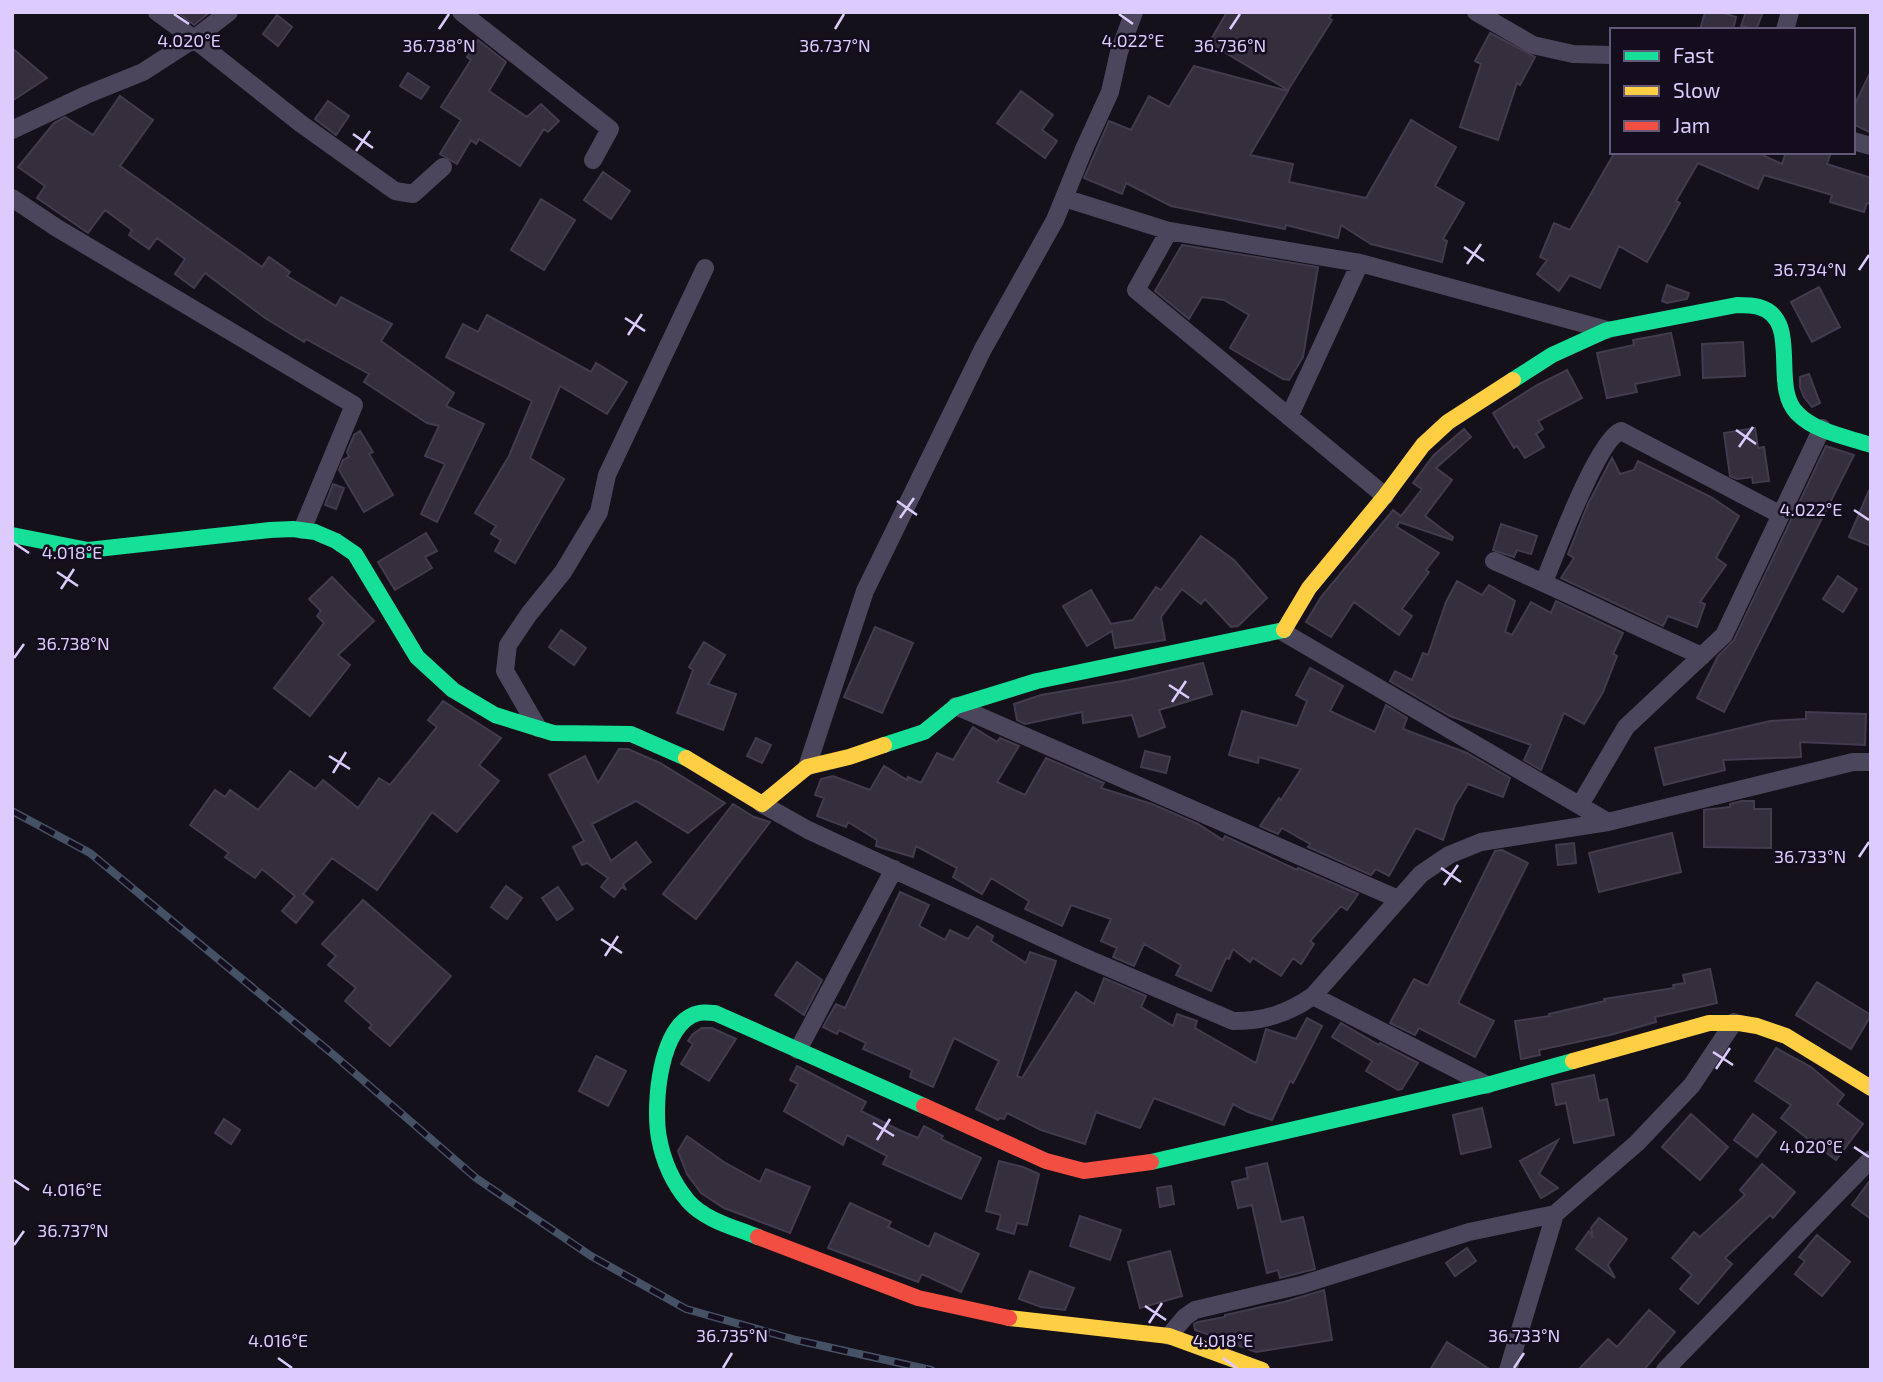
<svg xmlns="http://www.w3.org/2000/svg" width="1883" height="1382" viewBox="0 0 1883 1382" font-family="'Exo 2',sans-serif">
<rect width="100%" height="100%" fill="#15111a"/>
<path fill="#342e3d" stroke="#433b4e" stroke-width="2" d="M177,12H210L194,25Z
M1227,12H1333L1329,18L1332,20L1288,90L1209,43Z
M1705,12H1720L1736,17L1733,30H1700Z
M1746,12H1763L1756,30L1741,26Z
M277,15L292,27L278,46L263,34Z
M1490,33L1535,57L1520,85L1517,83L1498,140L1460,127L1481,64L1475,61Z
M478,40L506,62L489,91L527,117L541,104L559,121L548,132L544,129L520,166L479,139L476,144L471,140L457,164L440,154L461,120L441,107L471,60L467,57Z
M12,48L47,78L12,101Z
M1194,66L1288,91L1250,155L1293,164L1289,182L1366,198L1411,120L1456,147L1435,186L1464,203L1443,239L1447,241L1442,262L1371,244L1341,225L1338,238L1286,225L1285,229L1171,206L1126,183L1122,194L1084,178L1109,121L1131,130L1149,96L1169,107Z
M1871,71V133L1853,124V108Z
M408,73L429,87L421,99L400,86Z
M1021,91L1053,115L1042,130L1057,141L1045,158L997,123Z
M120,96L153,120L120,166L262,267L269,257L290,272L287,276L336,306L341,297L392,324L381,341L454,393L446,406L484,424L437,522L421,514L445,464L425,456L439,426L427,423L364,382L369,374L306,339L304,342L265,318L205,273L194,288L175,274L185,259L157,238L149,249L129,235L132,230L105,210L88,233L37,198L45,186L18,167L54,123L65,117L93,135Z
M328,101L349,116L336,135L315,119Z
M1615,152H1756L1782,164L1786,152H1831L1827,164L1871,178V204L1867,203L1864,212L1830,202L1832,195L1764,175L1758,189L1698,163L1676,201L1680,203L1647,262L1619,246L1600,288L1570,275L1559,291L1537,274L1547,260L1540,257L1554,223L1570,230Z
M603,172L630,191L611,219L584,200Z
M541,199L575,220L544,270L511,250Z
M1182,245L1318,267L1303,357L1289,380L1283,379L1230,348L1249,315L1224,300L1202,297L1189,319L1155,291Z
M1667,285L1689,293L1687,299L1667,303L1662,301Z
M1819,287L1840,327L1812,342L1791,302Z
M487,315L591,372L596,363L627,382L607,414L560,386L530,458L564,479L515,563L495,551L501,540L491,534L496,526L475,513L509,456L532,401L446,357L463,324L478,332Z
M1671,333L1680,375L1635,384L1637,392L1607,398L1597,353L1634,345L1633,340Z
M1743,342L1745,376L1703,378L1702,344Z
M1567,370L1582,398L1538,421L1543,429L1536,434L1544,447L1525,458L1517,446L1514,448L1493,413L1537,385Z
M1809,374L1820,403L1812,407L1804,397L1800,387V377Z
M1755,428L1758,448L1764,447L1769,481L1753,483L1752,477L1737,479L1730,476L1724,433Z
M1464,429L1471,437L1436,468L1452,480L1425,516L1453,537L1452,540L1399,522L1397,527L1439,553L1426,570L1429,572L1402,609L1412,616L1399,635L1354,602L1331,637L1306,622L1321,597L1393,510L1401,516L1422,489L1413,483L1434,455Z
M360,431L373,452L369,454L393,495L364,512L339,470L343,460L349,457L347,452L354,435Z
M1826,446L1854,455L1724,712L1697,698L1718,656L1734,640Z
M1612,458L1620,474L1634,470L1638,461L1711,497L1739,516L1716,558L1726,565L1700,602L1705,604L1697,627L1668,616L1663,626L1561,578L1574,558L1568,554L1588,504Z
M333,484L344,488L336,509L325,505Z
M1871,486V546L1849,537Z
M1501,524L1537,536L1531,554L1517,550L1514,557L1493,550Z
M426,533L437,551L425,557L432,568L395,590L378,562Z
M1201,536L1234,560L1267,598L1238,626L1231,627L1205,599L1201,604L1182,589L1161,617L1165,640L1115,648L1112,631L1087,646L1063,606L1091,590L1111,624L1133,620L1156,587L1161,590Z
M1838,576L1857,589L1843,612L1823,599Z
M332,577L374,621L338,655L350,665L310,716L274,688L324,623L317,616L321,611L309,599Z
M1457,581L1482,595L1489,585L1515,601L1505,632L1512,635L1531,602L1551,613L1556,601L1623,633L1613,654L1617,656L1603,692L1584,724L1564,713L1541,770L1524,760L1531,745L1450,716L1390,681L1395,671L1412,680L1423,653L1428,655L1446,602Z
M875,627L913,643L882,713L844,697Z
M561,630L586,648L574,665L549,647Z
M704,642L725,655L708,684L736,694L723,730L677,713L693,670L689,667Z
M1203,663L1212,694L1159,710L1165,727L1139,737L1132,715L1083,723L1082,712L1025,724L1017,720L1014,704L1041,695L1128,680Z
M1310,668L1343,686L1330,711L1375,732L1386,705L1407,718L1403,729L1467,753L1510,778L1503,797L1468,784L1455,805L1443,840L1416,828L1389,876L1376,869L1371,875L1308,847L1310,844L1282,828L1278,834L1260,826L1279,798L1281,800L1301,769L1259,757L1258,763L1229,755L1242,711L1297,726L1307,701L1296,695Z
M443,701L501,738L479,765L499,781L457,832L432,812L377,890L332,858L303,894L313,902L296,923L282,911L295,896L262,869L255,878L225,857L229,853L190,825L215,790L225,797L230,790L258,810L290,771L315,789L323,780L358,808L379,778L390,785L437,727L428,720Z
M1806,712L1866,714L1865,745L1800,742L1801,757L1723,760L1725,770L1664,785L1655,748L1770,721L1806,719Z
M973,727L997,742L1000,738L1019,746L997,782L1025,795L1046,758L1104,783L1101,788L1152,804L1198,824L1223,840L1225,836L1297,870L1298,868L1358,894L1347,910L1341,906L1310,941L1314,944L1301,964L1293,958L1281,976L1253,958L1250,962L1233,949L1229,959L1226,958L1211,991L1176,975L1181,965L1144,944L1134,966L1113,957L1117,948L1101,941L1111,919L1071,905L1062,926L1025,909L1029,901L991,878L982,894L953,877L957,868L916,846L913,857L876,846L877,840L848,822L846,827L817,816L824,798L815,795L821,779L833,776L870,790L884,766L907,780L908,777L921,783L937,753L953,760Z
M756,738L771,745L762,763L747,756Z
M619,749H628L660,763L725,803L688,833L636,801L592,824L611,861L636,842L651,862L623,884L626,890L622,887L614,897L601,887L608,878L587,863L582,865L573,847L584,841L549,775L585,756L598,783Z
M1145,751L1170,757L1166,773L1141,767Z
M1742,801H1754V809H1771V848L1704,847V810L1730,807V804Z
M733,804L754,817L770,822L696,919L663,894Z
M1672,833L1681,872L1599,892L1589,853Z
M1574,843L1576,863L1558,865L1556,845Z
M1502,850L1528,863L1458,1003L1494,1021L1475,1057L1419,1028L1415,1035L1390,1023L1414,979L1428,986L1495,851Z
M506,886L522,898L507,919L491,907Z
M558,887L573,909L557,920L542,898Z
M900,892L929,905L919,926L945,940L950,930L968,939L977,926L993,936L991,941L1026,963L1030,952L1056,961L1017,1076L1022,1078L1076,992L1094,1004L1104,978L1146,996L1141,1007L1173,1026L1177,1014L1197,1021L1195,1028L1256,1063L1266,1029L1296,1039L1307,1018L1322,1026L1293,1083L1290,1081L1272,1120L1248,1112L1233,1104L1224,1125L1154,1098L1140,1128L1096,1112L1085,1144L1041,1130L1007,1113L1004,1119L1000,1118L998,1120L976,1109L999,1061L954,1038L933,1087L910,1077L912,1070L863,1049L866,1043L839,1030L837,1034L823,1027L836,1004L845,1008Z
M363,900L451,976L390,1046L369,1028L372,1025L345,1001L356,988L328,965L336,956L322,944Z
M797,962L822,980L804,1015L775,995Z
M1710,969L1717,1003L1655,1017L1656,1022L1610,1035L1539,1050L1540,1055L1521,1059L1515,1021L1550,1016L1549,1014L1605,1001L1604,999L1674,988L1673,985L1685,983L1683,975Z
M1817,982L1871,1015L1851,1049L1796,1015Z
M1341,1023L1379,1045L1380,1043L1418,1063L1402,1089L1398,1090L1366,1071L1372,1061L1332,1037Z
M702,1028H712L736,1039L709,1081L681,1064L693,1044L688,1041L693,1034Z
M1776,1048L1811,1067L1844,1095L1837,1104L1863,1124L1836,1160L1781,1118L1791,1105L1755,1081Z
M596,1056L626,1071L608,1106L579,1091Z
M797,1066L866,1102L861,1111L899,1130L918,1138L924,1126L943,1136L941,1139L981,1158L961,1199L883,1164L887,1156L847,1135L843,1145L784,1111L798,1084L790,1080Z
M1594,1075L1599,1101L1607,1099L1614,1135L1574,1143L1566,1103L1556,1105L1552,1084Z
M1482,1108L1491,1147L1461,1154L1453,1115Z
M1691,1114L1728,1147L1700,1180L1662,1147Z
M1753,1114L1776,1132L1757,1157L1734,1140Z
M224,1119L240,1130L231,1144L215,1133Z
M687,1136L724,1162L760,1182L766,1169L810,1187L790,1233L724,1208L701,1193L687,1174L678,1151Z
M1558,1140L1539,1174L1558,1188L1541,1198L1520,1161Z
M999,1161L1023,1167L1039,1174L1027,1225L1017,1223L1014,1234L997,1229L1001,1215L986,1211Z
M1267,1163L1281,1222L1303,1217L1315,1269L1280,1278L1278,1270L1267,1273L1252,1205L1238,1208L1232,1182L1248,1178L1246,1168Z
M1762,1164L1795,1192L1773,1218L1770,1215L1725,1258L1732,1264L1698,1304L1680,1289L1692,1275L1672,1258L1694,1232L1700,1237L1745,1195L1740,1190Z
M1871,1179V1219L1852,1205Z
M1171,1186L1174,1204L1160,1207L1157,1188Z
M850,1203L891,1222L888,1227L929,1247L935,1233L979,1254L961,1292L922,1274L918,1282L828,1248Z
M1080,1216L1121,1230L1110,1260L1070,1246Z
M1599,1218L1627,1239L1608,1265L1615,1278L1576,1249L1589,1231L1593,1238L1591,1228Z
M1817,1235L1850,1262L1822,1296L1795,1274L1805,1261L1799,1257Z
M1467,1248L1476,1261L1455,1276L1446,1263Z
M1170,1251L1182,1296L1140,1308L1128,1262Z
M1030,1271L1074,1288L1065,1310L1041,1307L1019,1299Z
M1324,1290L1332,1340L1256,1352L1229,1342V1340H1224L1195,1330L1194,1324L1198,1322L1225,1317V1315L1284,1302Z
M1649,1310L1675,1332L1644,1370H1578L1608,1339L1617,1347Z
M1447,1342L1491,1370H1430Z"/>
<g fill="none" stroke-linecap="round" stroke-linejoin="round">
<path stroke="#4b465b" stroke-width="18" d="M157,12L194,39L300,123L395,191L413,194L443,167
M461,12L610,129L593,160
M1476,12L1533,45L1573,54L1612,55
M1785,30L1790,12
M12,130L86,95L143,72L194,39L229,12
M1853,141L1871,146
M12,198L57,228L354,405L302,530
M1064,198L1169,231L1360,263L1607,330
M1169,231L1136,290L1385,496
M1289,417L1360,263
M1494,561C1564,591 1632,625 1702,656
M1544,582C1555,555 1598,439 1621,431L1781,515
M1283,632L1608,822
M956,706L1398,899
M538,728L505,671L508,645L529,614L563,572L599,512L607,475L705,268
M807,767L865,591L983,349L1055,220L1084,149L1110,92L1119,52L1134,12
M762,804L808,830L1079,955L1233,1021C1264,1021 1287,1014 1313,996L1421,874L1449,855L1481,842L1608,822L1853,762H1871
M1580,805L1626,727L1724,635L1822,428
M1313,996L1487,1085
M798,1050L894,869
M1169,1336L1185,1317L1195,1310L1301,1285L1469,1232L1555,1214L1637,1143L1692,1085L1734,1022
M1508,1370L1555,1214
M1665,1370L1871,1159"/>
<path stroke="#16e098" stroke-width="16" d="M1513,380L1552,355L1607,330L1737,305C1744,305 1752,305 1759,307C1802,319 1770,386 1797,413C1815,432 1847,437 1871,445
M12,535L88,550L270,530L293,529L315,532L336,541L355,554L417,657L453,690L495,715L553,733L631,734L686,758
M884,745L924,732L956,706L1037,681L1284,630
M1151,1162L1487,1085L1573,1061
M758,1237C734,1227 706,1221 688,1201C673,1183 663,1160 659,1138C653,1106 659,1022 699,1013C704,1012 710,1013 715,1013L924,1106"/>
<path stroke="#ffcf43" stroke-width="16" d="M1284,630L1309,588L1385,496L1423,445L1448,422L1513,380
M686,758L762,804L807,767L849,757L884,745
M1573,1061L1709,1023H1739L1757,1026L1786,1036L1871,1088
M1009,1318L1169,1336L1262,1370"/>
<path stroke="#f24e42" stroke-width="16" d="M924,1106L1046,1161L1084,1171L1151,1162
M758,1237L918,1298L1009,1318"/>
<defs>
<path id="rail" d="M12,811L90,853L335,1056L476,1178L591,1256L686,1309L796,1340L931,1370"/>
</defs>
<use href="#rail" stroke="#455265" stroke-width="8"/>
<use href="#rail" stroke="#140d1e" stroke-width="5" stroke-dasharray="16" stroke-linecap="butt"/>
</g>
<path fill="none" stroke="#ddcbfe" stroke-width="2.5" d="M174,14L189,24M1119,14L1133,24M439,29L449,14M835,29L844,14M1230,29L1240,14M353,134L373,148M356,151L370,131M1464,247L1484,261M1467,264L1481,244M1859,270L1869,255M625,318L645,331M628,335L642,314M1736,430L1756,444M1739,447L1753,427M897,501L917,515M1854,510L1869,520M900,518L914,498M14,543L29,553M57,572L78,586M61,589L74,569M14,658L24,644M1169,685L1189,698M1172,702L1186,681M329,756L350,769M333,773L346,752M1859,857L1869,842M1441,868L1461,882M1444,885L1458,865M601,939L622,953M605,956L618,936M1713,1052L1733,1065M1716,1069L1730,1048M873,1123L894,1136M877,1140L890,1119M1854,1147L1869,1157M14,1180L29,1190M14,1245L24,1231M1145,1306L1166,1320M1149,1323L1162,1303M278,1358L292,1368M1223,1358L1237,1368M723,1368L732,1353M1514,1368L1524,1353"/>
<g font-size="18" text-anchor="middle" fill="#ddcbfe" stroke="#140d1e" stroke-width="5" stroke-linejoin="round" paint-order="stroke">
<text x="189" y="47">4.020°E</text>
<text x="1133" y="47">4.022°E</text>
<text x="439" y="52">36.738°N</text>
<text x="835" y="52">36.737°N</text>
<text x="1230" y="52">36.736°N</text>
<text x="1810" y="276">36.734°N</text>
<text x="1811" y="516">4.022°E</text>
<text x="72" y="559">4.018°E</text>
<text x="73" y="650">36.738°N</text>
<text x="1810" y="863">36.733°N</text>
<text x="1811" y="1153">4.020°E</text>
<text x="72" y="1196">4.016°E</text>
<text x="73" y="1237">36.737°N</text>
<text x="732" y="1342">36.735°N</text>
<text x="1524" y="1342">36.733°N</text>
<text x="278" y="1347">4.016°E</text>
<text x="1223" y="1347">4.018°E</text>
</g>
<rect width="1883" height="1382" fill="none" stroke="#ddcbfe" stroke-width="28"/>
<rect x="1610" y="28" width="245" height="126" fill="#140d1e" stroke="#645978" stroke-width="2"/>
<rect x="1624" y="51" width="35" height="10" fill="#16e098" stroke="#645978" stroke-width="2"/>
<text x="1673" y="63" font-size="21" fill="#ddcbfe">Fast</text>
<rect x="1624" y="86" width="35" height="10" fill="#ffcf43" stroke="#645978" stroke-width="2"/>
<text x="1673" y="98" font-size="21" fill="#ddcbfe">Slow</text>
<rect x="1624" y="121" width="35" height="10" fill="#f24e42" stroke="#645978" stroke-width="2"/>
<text x="1673" y="133" font-size="21" fill="#ddcbfe">Jam</text>
</svg>
